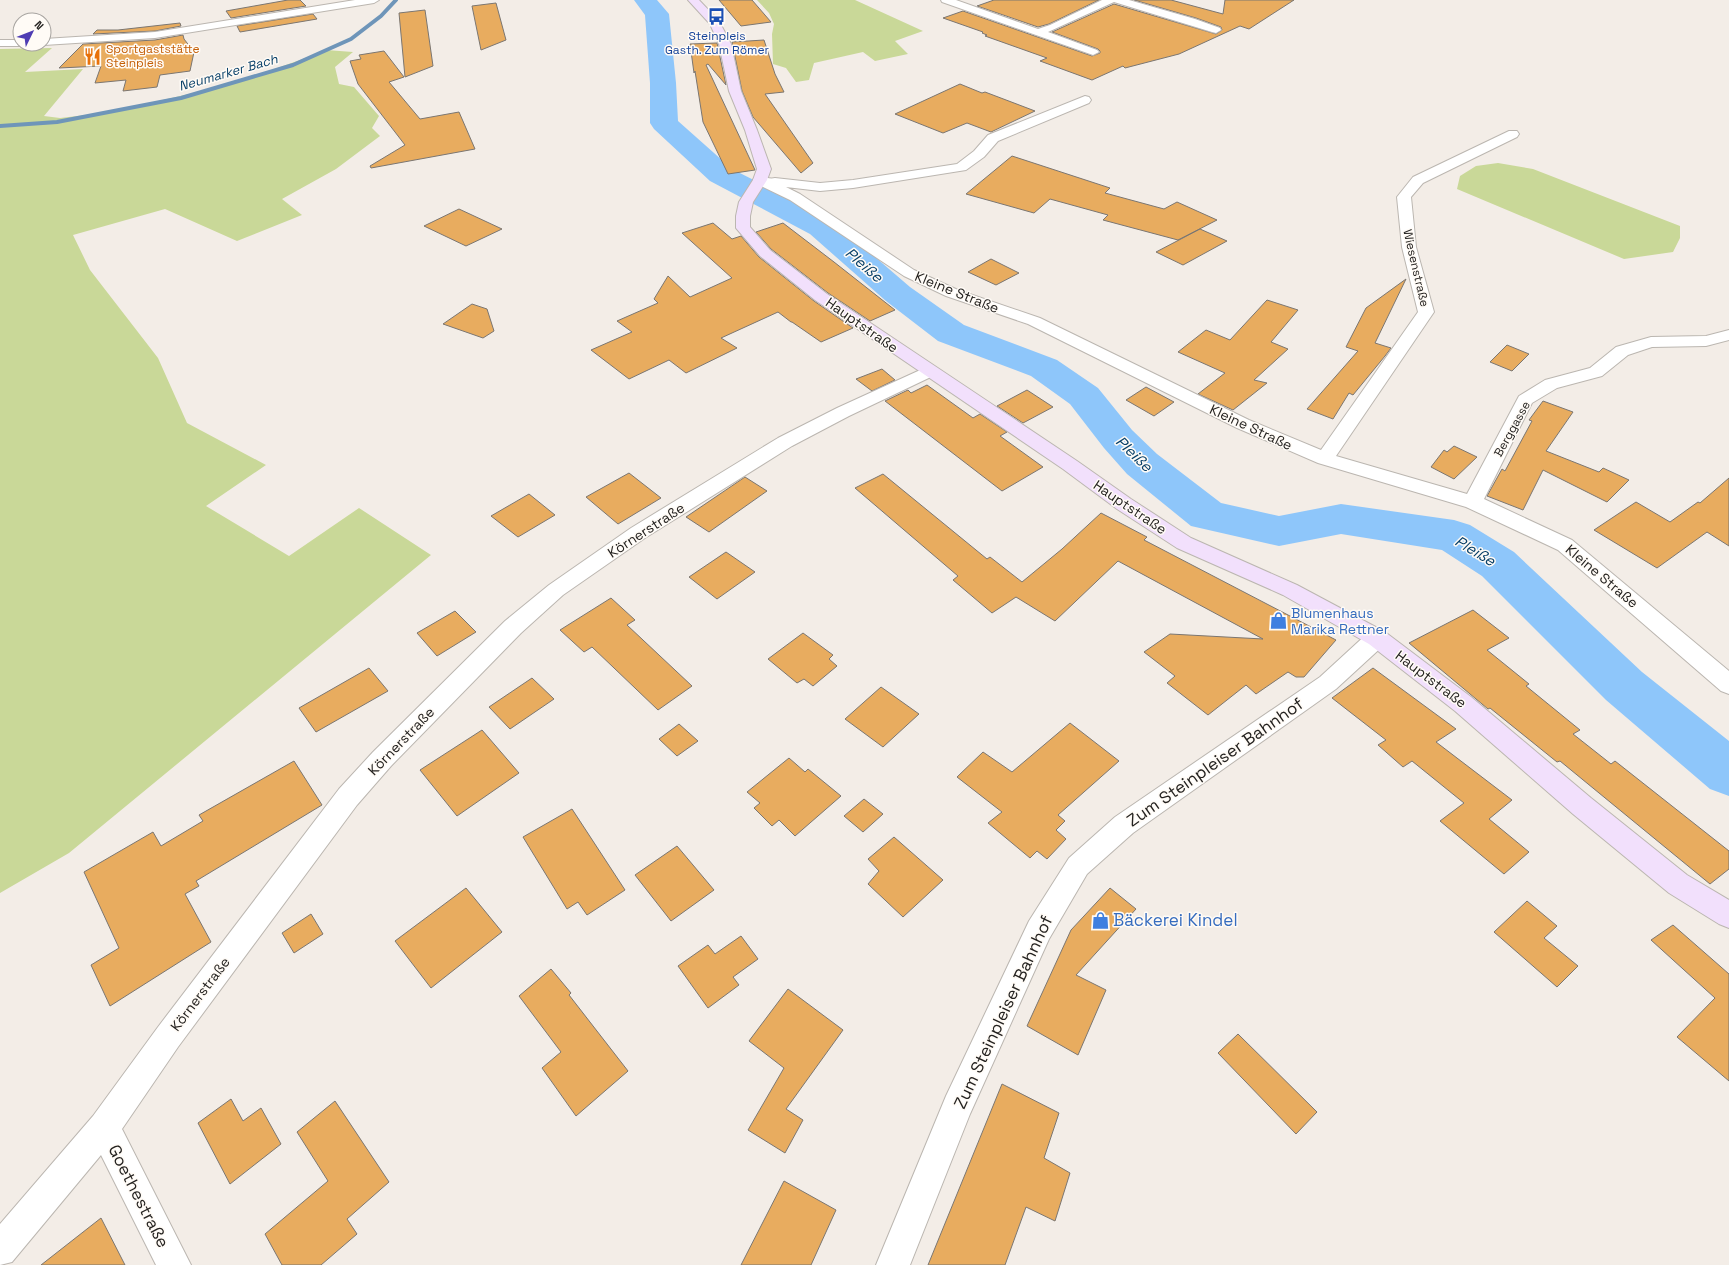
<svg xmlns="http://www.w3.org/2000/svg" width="1729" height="1265" viewBox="0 0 1729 1265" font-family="'Space Grotesk',sans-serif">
<rect width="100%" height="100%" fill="#f3ede7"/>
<path fill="#c9d898" d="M757,0H855L923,31L895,41L908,54L875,61L863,52L814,63L809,80L796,82L786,68L773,64L772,34L774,24L769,13Z
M52,48L25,72L83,69L44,116L60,118L95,114L145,104L207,90L260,74L300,60L326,50L353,52L335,67L339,84L354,87L379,116L372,128L380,136L336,169L282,199L302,215L237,241L165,209L73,235L90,270L158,358L187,423L266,465L206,506L289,556L359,508L431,555L69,853L0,893V49Z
M1498,163L1533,169L1680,226V238L1673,252L1624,259L1457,189L1460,176L1476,166Z"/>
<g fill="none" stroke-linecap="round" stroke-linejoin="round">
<path stroke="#6e95b9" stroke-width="4" d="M0,126L57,122L181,98L293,65L351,39L381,16L396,0"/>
<path fill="#8ec6fa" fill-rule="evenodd" d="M634,0H657L669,14L676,83L678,121L732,169L832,220L910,287L964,325L1057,360L1098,388L1132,430L1157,454L1221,503L1279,516L1341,504L1454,520L1470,525L1514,552L1642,672L1729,741V796L1710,789L1606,700L1482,576L1442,550L1341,534L1279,546L1191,526L1127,474L1104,448L1070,404L1031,376L938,341L886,301L810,234L710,181L654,129L650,123V83L645,15Z"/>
</g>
<path fill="#e8ac5f" stroke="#7b7671" d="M288,0H300L306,6L231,18L226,11Z
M719,0H752L771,22L741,26Z
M994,0H1099L1049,24L1038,27L977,6Z
M1134,0H1171L1223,14L1225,0H1294L1249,29L1240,26L1179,54L1125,68L1123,66L1092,80L1040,61L1047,58L985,36L987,35L982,33L983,32L943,18L963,11L1092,56L1100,53V51L1098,49L1052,32L1114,4L1216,34L1222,30L1221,27L1196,18Z
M496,3L506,40L481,50L472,6Z
M425,10L433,66L405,77L399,13Z
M313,14L317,19L240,32L237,26Z
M180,23L181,26L155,31L93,34L97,30H118Z
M183,35L184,39L194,52L190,71L160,75L157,87L123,91L126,80L95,83L101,66L59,68L83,44L155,40Z
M764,40L775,74L784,92L765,94L813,163L801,173L753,117L742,91L732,42Z
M717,43L726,85L708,64L706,65L755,170L728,174L703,122L695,71L694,73L690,44Z
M384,51L404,77L389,82L420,119L459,112L475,149L371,168L370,166L405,145L358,84L350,61L361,59L359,55Z
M960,84L982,93L985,92L1035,111L991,132L967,123L943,133L895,114Z
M1012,156L1110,188L1105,193L1164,209L1177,202L1217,220L1178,240L1103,220L1108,215L1050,199L1034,213L966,194Z
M459,209L502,229L466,246L424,226Z
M713,223L732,239L741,236L759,257L814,301L853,328L821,342L792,322H791L778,312L721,338L737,348L686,373L669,360L629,379L591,350L632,332L617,321L658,303L654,299L668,276L690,297L732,278L682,233Z
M783,223L834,262L895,310L870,321L828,293L771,249L756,232Z
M1200,229L1227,241L1183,265L1156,252Z
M991,259L1019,273L996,285L968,272Z
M1406,279L1375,343L1391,348L1385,356L1353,395L1349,393L1333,419L1307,409L1358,351L1346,347L1366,308Z
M1267,300L1298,310L1271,342L1288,349L1254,380L1267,383L1233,410L1198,394L1225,373L1178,352L1206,330L1230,340Z
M472,304L487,309L494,331L483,338L443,324Z
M1507,345L1529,354L1512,371L1490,362Z
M882,369L895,380L872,391L856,379Z
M927,385L973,418L980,414L1007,432L1000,436L1043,467L1002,491L885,401L908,390L911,393Z
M1146,387L1174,402L1154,416L1126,400Z
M1027,390L1053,407L1023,423L997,406Z
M1543,401L1573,412L1546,451L1599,472L1603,468L1629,480L1607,502L1543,470L1523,510L1487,496L1502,469L1505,471L1532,421L1529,420Z
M1454,446L1477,457L1454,479L1431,467L1444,450L1447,452Z
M629,473L661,498L618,524L586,497Z
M883,474L987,559L990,557L1022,582L1062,549L1101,513L1147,537L1144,540L1336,640L1304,677H1296L1288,672L1256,694L1246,685L1208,715L1167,683L1175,676L1144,652L1170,634L1263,639L1118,561L1055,621L1016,597L992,613L953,580L958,576L855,488Z
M745,477L767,491L709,532L686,517Z
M1729,478V546L1707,532L1657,568L1594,530L1636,502L1670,522L1698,502L1700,503Z
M529,494L555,515L518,537L491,516Z
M726,552L755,572L717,599L689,577Z
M611,598L635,620L627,625L692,686L658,710L592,647L584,652L560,630Z
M1473,610L1509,638L1487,650L1529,684L1526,686L1580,730L1573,734L1611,764L1615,761L1729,851V869L1710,884L1560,761L1557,762L1490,708L1488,709L1409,643Z
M455,611L476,632L437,656L417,633Z
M803,633L833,655L829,659L837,666L813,686L804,679L797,683L768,659Z
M369,668L388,691L316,732L299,708Z
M1373,668L1456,729L1436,742L1512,800L1489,819L1529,852L1504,874L1440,821L1464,803L1412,761L1403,767L1378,745L1386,740L1332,698Z
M532,678L554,699L510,729L489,707Z
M881,687L919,714L883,747L845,719Z
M1070,723L1119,761L1058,815L1065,821L1056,830L1066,839L1047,859L1037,851L1030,858L988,823L1002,812L957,777L983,752L1012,772Z
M679,724L698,741L677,756L659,739Z
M482,730L519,773L457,816L420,770Z
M789,758L805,772L808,769L841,796L795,836L779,820L772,826L754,808L760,803L747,792Z
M294,761L322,805L196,881L199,886L185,894L211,942L110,1006L91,965L119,948L84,872L153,832L161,846L203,821L199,815Z
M864,799L883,814L863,832L844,816Z
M572,809L625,890L587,915L578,902L567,909L523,837Z
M894,837L943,880L903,917L868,884L879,871L868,859Z
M677,846L714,890L671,921L635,875Z
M466,888L502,932L431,988L395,941Z
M1110,888L1136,909L1076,975L1106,990L1078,1055L1027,1026L1071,930Z
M1527,901L1557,926L1544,938L1578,966L1557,987L1494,932Z
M311,914L323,934L294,953L282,933Z
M1673,925L1729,974V1081L1677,1037L1715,998L1651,940Z
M741,936L758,959L733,977L739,985L708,1008L678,966L708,945L715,954Z
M551,969L571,993L569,995L628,1071L576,1116L542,1068L561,1052L519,996Z
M788,989L843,1030L786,1109L803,1120L785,1153L748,1130L784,1068L749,1041Z
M1238,1034L1317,1112L1296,1134L1218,1053Z
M1002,1084L1059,1113L1044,1158L1070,1173L1055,1221L1026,1207L1005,1265H928Z
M231,1099L243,1121L261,1108L281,1144L230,1184L198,1123Z
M335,1101L389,1182L347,1219L357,1234L321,1265H282L265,1234L328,1181L297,1132Z
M784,1181L836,1210L811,1265H741Z
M101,1218L125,1265H41Z"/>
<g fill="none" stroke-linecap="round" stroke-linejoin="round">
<defs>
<path id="minor" d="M941,0H956L1038,29L1050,25L1102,0H1129L1195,19L1220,28L1221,30L1216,33L1212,32L1114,2L1048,32L1097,50L1099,52L1093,55L942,2Z
M1085,96L1089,97L1091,100L1089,103L998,141L984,157L966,170L853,188L820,191L786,187L800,194L914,270L958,290L1040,318L1249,420L1321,450L1418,312L1402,247L1397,197L1413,177L1509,131H1517L1519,134L1517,137L1423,183L1411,197L1416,247L1434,312L1336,456L1467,494L1519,396L1545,380L1590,368L1616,347L1651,337L1706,336L1729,330V340L1706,346L1652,347L1628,355L1602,376L1557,388L1532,403L1484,499L1572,540L1729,671V694L1721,691L1558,550L1466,507L1318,463L1237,428L1028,324L946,296L904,276L790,200L755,183L753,180L755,177C763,175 768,180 775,178L820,183L853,180L957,164L974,151L988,135Z
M929,366L935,367L938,371L935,375L849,416L792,446L645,538L563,595L521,633L391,766L357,805L178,1047L122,1129L191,1265H156L101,1155L12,1262L0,1265V1224L93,1116L158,1027L339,789L373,752L505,621L549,585L631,528L778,438L837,408Z"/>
<path id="tertiary" d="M355,0H379L374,3L155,38L44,45L40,44H44V39L155,32Z
M0,40H20V44H25L20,46H0Z
M1377,630L1385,632L1388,638L1385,644L1336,689L1133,833L1087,874L1049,939L970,1114L910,1265H876L946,1096L1029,921L1069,858L1115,817L1320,677L1369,632Z"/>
<path id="secondary" d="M688,0H699L719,21L731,44L741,91L757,130L771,169L767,180L753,202L750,216V227L770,250L827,294L1077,461L1131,499L1191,538L1297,585L1385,632L1471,697L1591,798L1687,875L1729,900V928L1719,924L1669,893L1573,814L1455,711L1369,644L1283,595L1177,548L1117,509L1063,469L815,300L760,256L736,228V216L739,202L753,180L757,169L745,130L729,91L719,44L710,24Z"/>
</defs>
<use href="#minor" stroke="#bbb6b0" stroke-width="2"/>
<use href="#tertiary" stroke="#bbb6b0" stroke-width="2"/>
<use href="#secondary" stroke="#bbb6b0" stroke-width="2"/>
<use href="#minor" fill="#fff" fill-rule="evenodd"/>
<use href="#tertiary" fill="#fff" fill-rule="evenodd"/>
<use href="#secondary" fill="#f2e0fc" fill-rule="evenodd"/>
</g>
<defs>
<symbol id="bus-bare" viewBox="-9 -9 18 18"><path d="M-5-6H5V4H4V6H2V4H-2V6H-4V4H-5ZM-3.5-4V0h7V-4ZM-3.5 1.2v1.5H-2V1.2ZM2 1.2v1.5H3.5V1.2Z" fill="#1a4fb4" stroke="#fffbf6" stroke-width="2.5" paint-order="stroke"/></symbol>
<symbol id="restaurant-bare" viewBox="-9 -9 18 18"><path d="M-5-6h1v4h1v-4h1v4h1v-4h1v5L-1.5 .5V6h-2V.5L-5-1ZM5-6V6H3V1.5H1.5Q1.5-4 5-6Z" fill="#e8710a" stroke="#fffbf6" stroke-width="2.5" paint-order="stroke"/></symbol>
<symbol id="shop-bare" viewBox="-9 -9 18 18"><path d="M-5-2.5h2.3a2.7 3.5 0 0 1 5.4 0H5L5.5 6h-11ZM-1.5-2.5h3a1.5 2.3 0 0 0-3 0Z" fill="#3f7fe0" stroke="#fffbf6" stroke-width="2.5" paint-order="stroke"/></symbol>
</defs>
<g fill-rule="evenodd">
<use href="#bus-bare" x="704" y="4" width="25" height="25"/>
<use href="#restaurant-bare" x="80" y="44" width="25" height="25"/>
<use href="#shop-bare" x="1266" y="608" width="25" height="25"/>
<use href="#shop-bare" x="1088" y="908" width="25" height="25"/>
</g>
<g text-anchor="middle" stroke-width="3" stroke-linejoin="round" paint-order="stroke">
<g font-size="12" fill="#164399" stroke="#fffbf6">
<text x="717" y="40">Steinpleis<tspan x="717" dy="14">Gasth. Zum Römer</tspan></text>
</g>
<g font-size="12" fill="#c56008" stroke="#fffbf6" text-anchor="start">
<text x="106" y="53">Sportgaststätte<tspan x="106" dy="14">Steinpleis</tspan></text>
</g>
<g font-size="12" fill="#242220" stroke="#fffbf6">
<text transform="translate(1416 268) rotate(77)" y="4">Wiesenstraße</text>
<text transform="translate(1512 429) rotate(-61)" y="4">Berggasse</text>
</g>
<g font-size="13" font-style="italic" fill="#073f68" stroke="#fffbf6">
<text transform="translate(228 72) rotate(-16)" y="5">Neumarker Bach</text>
</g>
<g font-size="14" fill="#242220" stroke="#fffbf6">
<text transform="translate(957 292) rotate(22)" y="5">Kleine Straße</text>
<text transform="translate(862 325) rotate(35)" y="5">Hauptstraße</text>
<text transform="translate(1251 427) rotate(25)" y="5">Kleine Straße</text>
<text transform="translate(1130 507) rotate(34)" y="5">Hauptstraße</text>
<text transform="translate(646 530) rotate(-33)" y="5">Körnerstraße</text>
<text transform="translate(1602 576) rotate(40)" y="5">Kleine Straße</text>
<text transform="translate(1431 679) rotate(37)" y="5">Hauptstraße</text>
<text transform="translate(401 741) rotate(-46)" y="5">Körnerstraße</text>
<text transform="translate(200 994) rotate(-53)" y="5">Körnerstraße</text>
</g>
<g font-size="14" fill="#366cbe" stroke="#fffbf6" text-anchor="start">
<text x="1291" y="618">Blumenhaus<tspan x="1291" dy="16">Marika Rettner</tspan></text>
</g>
<g font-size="15" font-style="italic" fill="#073f68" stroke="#fffbf6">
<text transform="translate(864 265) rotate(41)" y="5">Pleiße</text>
<text transform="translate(1134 454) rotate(44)" y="5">Pleiße</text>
<text transform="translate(1475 551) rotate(31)" y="5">Pleiße</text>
</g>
<g font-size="17" fill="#242220" stroke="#fffbf6">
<text transform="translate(1215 762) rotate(-35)" y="6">Zum Steinpleiser Bahnhof</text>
<text transform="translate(1003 1012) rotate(-65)" y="6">Zum Steinpleiser Bahnhof</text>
<text transform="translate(139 1196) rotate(63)" y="6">Goethestraße</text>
</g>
<g font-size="17" fill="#366cbe" stroke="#fffbf6" text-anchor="start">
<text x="1113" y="926">Bäckerei Kindel</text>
</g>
</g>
<g transform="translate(32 32) rotate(47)"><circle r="19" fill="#fffbf6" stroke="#a7a4a0"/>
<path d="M0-3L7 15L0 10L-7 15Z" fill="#4e3cb3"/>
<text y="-6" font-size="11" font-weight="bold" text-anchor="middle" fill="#242220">N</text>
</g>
</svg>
